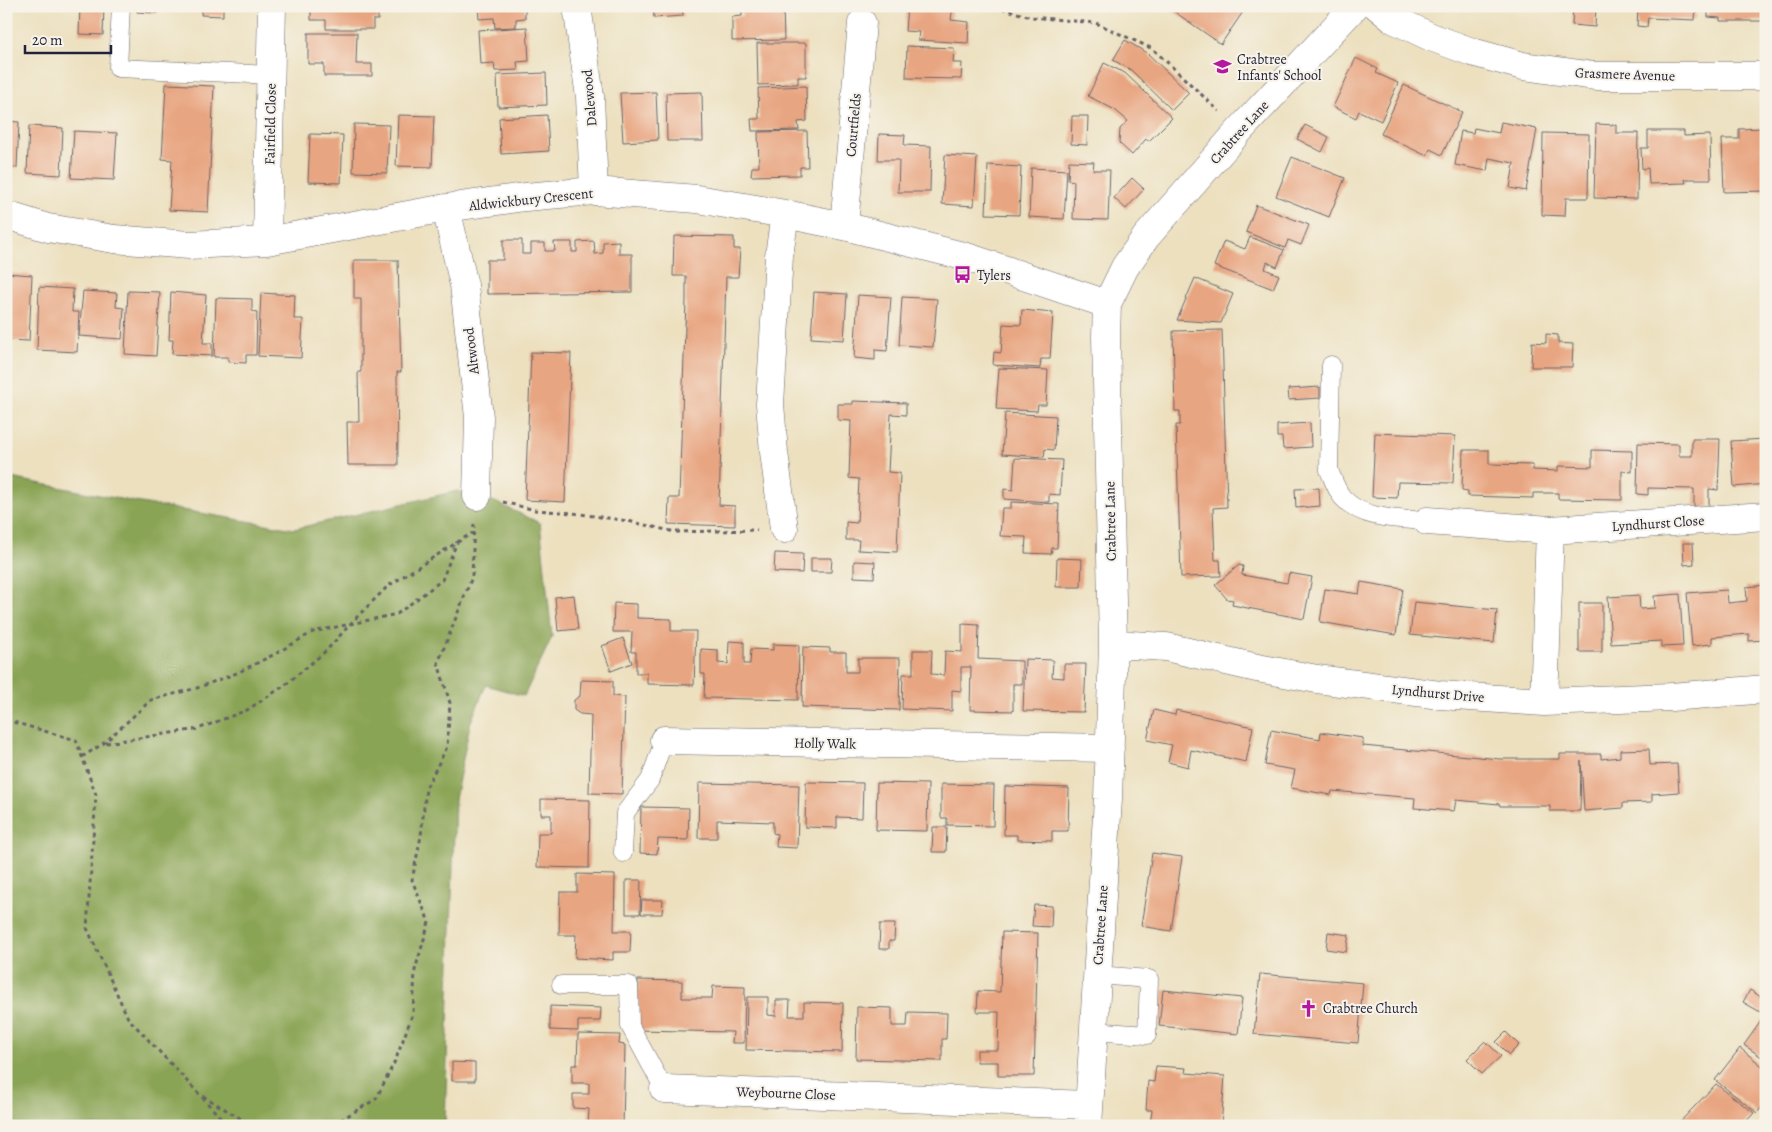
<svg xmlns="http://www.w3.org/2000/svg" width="1772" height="1132" viewBox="0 0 1772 1132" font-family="Alegreya,serif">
<rect width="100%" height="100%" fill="#f7f3e8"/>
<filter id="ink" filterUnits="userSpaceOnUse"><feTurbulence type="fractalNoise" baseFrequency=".02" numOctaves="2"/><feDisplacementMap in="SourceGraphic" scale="10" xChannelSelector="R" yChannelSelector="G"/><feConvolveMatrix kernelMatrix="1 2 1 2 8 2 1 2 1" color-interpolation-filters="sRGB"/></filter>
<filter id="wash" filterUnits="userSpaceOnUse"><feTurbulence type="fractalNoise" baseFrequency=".0096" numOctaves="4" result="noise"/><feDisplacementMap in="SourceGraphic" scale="20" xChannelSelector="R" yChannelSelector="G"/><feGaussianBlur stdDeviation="1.12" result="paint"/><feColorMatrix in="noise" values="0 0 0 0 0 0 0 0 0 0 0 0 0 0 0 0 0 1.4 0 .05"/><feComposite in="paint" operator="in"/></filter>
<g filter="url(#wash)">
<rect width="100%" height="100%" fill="#ece0bf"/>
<path fill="#8aa455" stroke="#566348" d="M6,477L141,503L294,529L457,491L495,502L540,523L552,637L524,696L486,685L470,724L455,799L445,1126H6Z"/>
<g id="blocks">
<path fill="#e8a581" d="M80,6H104L103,35L79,34Z
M137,6H158V13L137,12Z
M202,6H223V16L201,15Z
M311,6H378V20H373V29H326V20H311Z
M478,6H525V18L516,19V27L495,28L494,18L479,19Z
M653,6H682L683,16L654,18Z
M742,6H783L784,40L732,41V17L742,16Z
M907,6H953L951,20L969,22L968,43L918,40L919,32L905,31Z
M1166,6H1247L1221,44Z
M1539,6H1567L1566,12Z
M1573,6H1596L1595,27L1572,25Z
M1608,6H1636L1635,10L1608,8Z
M1648,6H1696L1695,20L1648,18L1647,27L1637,26L1638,7L1648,8Z
M1708,6H1766V21H1720V18L1708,17Z
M527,27L529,61L517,62L518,70L495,71L494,63L480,64L478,30Z
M308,33H357L356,64H372V76H324V64H308Z
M1125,40L1147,53L1189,93L1172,110L1131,70L1113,60Z
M757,43H806V77H798V84L758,85Z
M907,46L954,48L953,63H962L961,79L906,78Z
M1356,58L1378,69L1376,73L1398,83L1381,121L1359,111L1356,118L1333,107Z
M1104,63L1125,73L1172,118L1149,141L1146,139L1132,155L1119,143L1120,129L1128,121L1115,110L1088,96Z
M546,73L547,105L498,107L497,75Z
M166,84L214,86L208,212L169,210L172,160L162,159Z
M1404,85L1462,112L1442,155L1430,149L1427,156L1381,134Z
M806,86L807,121L798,122L799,130L752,131L751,119H759L758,88Z
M656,92L658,140L623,142L620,93Z
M702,92L703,141H667L666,93Z
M398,115L434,116L432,167L396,166Z
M547,115L549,151L501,154L499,118Z
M1072,116H1088L1087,145L1071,144Z
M6,121L19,122L17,168L6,167Z
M1501,122L1537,129L1526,191L1510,188L1514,163L1489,158L1487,171L1455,165L1461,131L1473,133L1474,128L1499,133Z
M354,124L389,125L387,173L353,172Z
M1596,124L1616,125V133H1638L1637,199L1594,198Z
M1305,125L1329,137L1322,152L1297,139Z
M29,126L63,128L61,175L27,173Z
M1763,128V136H1766V191L1724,192L1722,139H1739V129Z
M74,131L117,133L114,180L71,178Z
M807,131L808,167H800V175L751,176L752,167H759L758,132Z
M1648,131H1684V136L1710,135L1711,179H1685L1686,183L1649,184L1648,168L1642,169L1641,148H1648Z
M1543,133L1589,134L1588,198H1566L1565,216L1542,215Z
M310,134L343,135L341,183L308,182Z
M879,134L905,135L904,145L931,146L930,192H898L899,160H878Z
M945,155L977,157L974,206L942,204Z
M1292,157L1345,178L1329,217L1276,196Z
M1069,161L1094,162L1093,170H1110L1108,220L1073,219L1074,181L1068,180Z
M988,165L1021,167L1019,215L986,214Z
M1031,168L1067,170L1064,219L1029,217Z
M1132,178L1144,189L1126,209L1114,198Z
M1256,205L1309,225L1301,245L1288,240L1285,248L1246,232Z
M674,236L734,237V249H740L738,277H726L719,505L735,506V526L668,524L669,498H679L686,300V276H673Z
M1250,237L1284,250L1277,267L1267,262L1265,269L1279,275L1273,289L1214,266L1224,241L1245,249Z
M503,240H522V254H531V243H545V251H555L554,242H572V252H577V242L594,241L595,254L603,253V242L619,241V254H632V292L487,294V260H503Z
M354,260H398L401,372H397L398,465H348L347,422H359L358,372H361V299H354Z
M6,273L32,275L29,341L6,340Z
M1195,278L1233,294L1221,323L1177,320Z
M39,287L73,289L72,312H79L77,352L37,350Z
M83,291L117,293L116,307L124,308L122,339L79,336Z
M128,291L160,292L156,356L125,354Z
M171,292L206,295L203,343H212V356L172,354L173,340H169Z
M814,292L847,294L844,340L811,338Z
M261,293L295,295L294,319H303L301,358L258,356Z
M858,295L891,297L887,351L875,350V360L854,358Z
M902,297L937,299L933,347L899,345Z
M216,298L252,299V311L257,312L256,355H246V363L228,362V357H214Z
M1022,310L1053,313L1050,359H1041L1040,368L993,365L994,352L1001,353L1003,324L1021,325Z
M1222,330L1227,507L1213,508L1215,560H1220L1221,576L1181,577L1176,425H1180V411H1175L1173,331Z
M1546,334L1558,335V343L1573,344L1572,367H1531L1532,342L1546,343Z
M531,352L571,353L565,502L525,500Z
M999,368L1048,370L1046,405H1038L1037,411L996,409Z
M1320,387V398L1289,400L1288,389Z
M853,401L906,403V415L891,414L888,472L900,473L897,552L858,550L859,540H846V522L857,523L859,479L849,478L851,421L838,420V404H853Z
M1005,413L1056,416L1054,450L1045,449L1044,457L1002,454Z
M1310,423L1311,447L1283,449L1282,437H1277V425Z
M1375,433L1455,436L1453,483L1398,482L1397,498L1372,497Z
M1692,439H1720L1718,490L1709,489V507L1694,506V489L1648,488V495L1637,494L1638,443L1679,444V456H1692Z
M1766,439V484L1734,487L1731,441Z
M1463,450H1489V464L1533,465V470L1558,471V466L1592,467V450L1632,451V472L1622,471V500L1558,499V493H1533V498L1468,496V491L1462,490Z
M1015,458L1062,460L1060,495L1049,494V502L1004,499V489L1013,490Z
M1319,488L1320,506L1296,508L1295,489Z
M1011,502L1059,504L1057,548H1052L1051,554L1025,553L1026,537L1000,536L1002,508H1011Z
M1683,543H1693L1694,564L1684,565Z
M775,553L803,554L802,573L774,572Z
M811,558H832L831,572H811Z
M1057,558L1082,559L1081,587H1056Z
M854,561L875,562L874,578L854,577Z
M1239,565L1243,566L1242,575L1287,583L1289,573L1312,577L1304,619L1232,605L1233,600L1227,599L1215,585Z
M1361,582L1403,589L1396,635L1320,622L1325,589L1359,594Z
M1766,585V640L1749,641V634L1712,637V644L1692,646L1687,593L1727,590L1728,603L1747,601L1746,587Z
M1680,594L1683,646L1661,647V641L1611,644L1608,597L1639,595L1640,609L1655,608L1654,596Z
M574,595L578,629L558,631L555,597Z
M1414,602L1497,610L1494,643L1410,635Z
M614,603L637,604V618L671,619V631H696L694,685L647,684V673H636V652H631L632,632H613Z
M1579,603H1602V652H1579Z
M962,624L979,625L978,659L1022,661V684H1013V711L970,710L971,667H961V691L952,690V711L902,709L903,674H913V650H932L931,674L944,675L945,651L962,652Z
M623,638L632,663L611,671L602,646Z
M729,641L744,642V664H750L751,649L773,650V644L799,645L798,700L704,698L705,674H701V649L718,650V663L728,664Z
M803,647L830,648V652H846V672H858V658H900L899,710L802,707Z
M1025,659L1053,660L1052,677L1064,678V664H1086L1084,712L1023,711Z
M581,680L613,681V696L625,697L622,794L589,793L591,715L580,714L574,710V700L580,696Z
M1154,710L1175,715L1176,710L1253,727L1246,762L1191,750L1188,767L1168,762L1172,745L1147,740Z
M1271,730L1320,739L1321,732L1363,738V746L1500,759H1560V754H1601V759L1620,757V750L1649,749L1650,765L1677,764L1679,792L1652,794V802L1623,803V808L1584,811L1581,761L1580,811H1550V806H1500L1499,804L1456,800L1454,811L1414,808L1415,798L1332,791L1331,795L1291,788L1295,770L1265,765Z
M806,782L863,783L862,818L837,817V828L805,827Z
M699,783L799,785L797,848L776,847L777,834L773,833V822L717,820V838H698Z
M877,783L928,784L927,831L876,830Z
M941,784L994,785L993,826L947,825V818H941Z
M1005,786L1069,788L1068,831H1052V841L1017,840V835H1004Z
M541,799L590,800L589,868L537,867L538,833H551V815H541Z
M641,807L689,808L688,840L658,839L657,854L640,853Z
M933,827H947L946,852H932Z
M1152,853L1182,857L1171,931L1141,926Z
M577,874L615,875L614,931H631L630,952H613V960L575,958L576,935H559L560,892H577Z
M626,880H641L640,914H626Z
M642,900H663L662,914H641Z
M1034,905L1052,906L1051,927L1032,926Z
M880,924H895L894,941H889V949H879Z
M1002,932L1038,933L1034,1076H998V1062H977V1050H998L999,1012H977L978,991L1000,992Z
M1328,932L1349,935L1346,952L1326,949Z
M1260,974L1363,983L1358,1043L1254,1034Z
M638,980L682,981V998H712L713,986L745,987L744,1043H732L733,1032L637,1030Z
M1163,990L1242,998L1238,1034L1159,1026Z
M1750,990L1766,1000V1007L1762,1013L1743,1002Z
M747,997H768V1015L776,1016V1000H790L789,1016H804V1002L843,1003L842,1052L746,1050Z
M550,1006L601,1008L600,1021H578V1031L550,1030Z
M857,1007L892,1008V1026H907L908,1012L947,1013L946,1039H942V1061L856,1059Z
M1766,1014V1060L1744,1045Z
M1506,1032L1519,1045L1509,1055L1496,1042Z
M578,1034L620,1035L619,1044L625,1045L623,1126H588L589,1109L573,1108V1094H589V1083H572V1065H577Z
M1485,1041L1501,1056L1482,1074L1467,1059Z
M1740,1048L1766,1069V1102L1757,1113L1715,1080Z
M452,1062L475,1063V1081H452Z
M1156,1066L1186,1068L1185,1073L1225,1076L1221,1126L1181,1123L1180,1126L1150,1125L1152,1110H1146L1148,1081L1154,1082Z
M1716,1084L1754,1113L1742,1126H1676Z"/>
</g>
</g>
<g filter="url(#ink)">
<use href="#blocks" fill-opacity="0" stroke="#696469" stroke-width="1"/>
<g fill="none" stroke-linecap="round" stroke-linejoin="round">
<defs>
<path id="lane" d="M121,6L118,68L271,75
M1331,365L1329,470C1333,479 1336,490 1343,498C1363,520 1399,519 1427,521
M623,853L625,813L650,780L664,740
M561,985H629L630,1026L664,1089
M1093,1031L1147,1035L1149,979L1096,975"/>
<path id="street" d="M577,6L590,97L594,191
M1377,6L1393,19L1431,37L1472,52L1523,66L1594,76H1766
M446,208L464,285L479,417L477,496
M6,215L48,228L114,239L189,245L267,241L446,208L525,197L594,191L697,199L785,214L844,226L967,257L1107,304
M844,226L862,23
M267,241L272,6
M1427,521L1550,530L1766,516
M784,529L774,452L770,404L779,256L785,214
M1113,644L1166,647L1257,668L1317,679L1440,695L1544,702L1671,697L1766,689
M1544,702L1550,530
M664,740L1110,748
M664,1089L1088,1105
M1088,1126L1108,799L1113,644L1106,337L1107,304L1125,267L1146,237L1239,131L1355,6"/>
</defs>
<use href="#lane" stroke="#696469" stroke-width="19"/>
<use href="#street" stroke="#696469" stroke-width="29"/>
<path stroke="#696469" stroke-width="3" stroke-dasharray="4 4" stroke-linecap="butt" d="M994,6L1031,17L1096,23L1153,49L1219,111
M503,502L535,510L573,513L628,521L675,532L757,530
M6,720L76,740L96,795L87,928L128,1018L198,1093L253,1126
M106,743L198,729L247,710L284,686L327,650L351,623L388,586L472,533
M82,757L104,743L151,700L197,688L237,673L275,654L313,632L397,614L442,580L457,542
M202,1097L228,1126
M337,1126V1122L376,1099L396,1059L413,1013L415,970L429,922L412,880L421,836L426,788L447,747L450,703L438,663L472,577L474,522"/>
<use href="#lane" stroke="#fff" stroke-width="18"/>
<use href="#street" stroke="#fff" stroke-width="28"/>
</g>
</g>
<defs>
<symbol id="school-bare" viewBox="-9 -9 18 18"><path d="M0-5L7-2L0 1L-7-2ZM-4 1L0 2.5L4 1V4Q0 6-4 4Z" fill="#b5179e" stroke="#f7f3e8" stroke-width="2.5" paint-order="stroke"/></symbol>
<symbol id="bus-bare" viewBox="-9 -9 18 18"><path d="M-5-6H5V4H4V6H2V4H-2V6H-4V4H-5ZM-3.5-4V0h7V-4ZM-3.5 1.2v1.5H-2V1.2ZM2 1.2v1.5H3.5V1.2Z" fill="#b5179e" stroke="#f7f3e8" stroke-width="2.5" paint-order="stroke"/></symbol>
<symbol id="church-bare" viewBox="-9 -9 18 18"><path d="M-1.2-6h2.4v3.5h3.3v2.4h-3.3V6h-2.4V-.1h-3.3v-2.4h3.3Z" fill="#b5179e" stroke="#f7f3e8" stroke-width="2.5" paint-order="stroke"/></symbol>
</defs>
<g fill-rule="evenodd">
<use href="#school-bare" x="1210" y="54" width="25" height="25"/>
<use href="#bus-bare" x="950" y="262" width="25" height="25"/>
<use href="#church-bare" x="1296" y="996" width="25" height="25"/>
</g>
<g text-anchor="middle" stroke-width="4" stroke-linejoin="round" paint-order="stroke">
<g font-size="14" fill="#22223b" stroke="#f7f3e8" text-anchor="start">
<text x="1237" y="64">Crabtree<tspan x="1237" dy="16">Infants' School</tspan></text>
<text x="977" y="280">Tylers</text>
<text x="1323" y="1013">Crabtree Church</text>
</g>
<g font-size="14" fill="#22223b" stroke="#f7f3e8">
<text transform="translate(1625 74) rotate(2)" y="5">Grasmere Avenue</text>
<text transform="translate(589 98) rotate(-95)" y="5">Dalewood</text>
<text transform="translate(270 124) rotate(-89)" y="5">Fairfield Close</text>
<text transform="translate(853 125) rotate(-85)" y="5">Courtfields</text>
<text transform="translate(1239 132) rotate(-48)" y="5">Crabtree Lane</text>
<text transform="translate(531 199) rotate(-6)" y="5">Aldwickbury Crescent</text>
<text transform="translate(471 351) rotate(-97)" y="5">Altwood</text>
<text transform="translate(1110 521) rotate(-91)" y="5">Crabtree Lane</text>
<text transform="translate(1658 523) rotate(-4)" y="5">Lyndhurst Close</text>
<text transform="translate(1438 693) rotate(5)" y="5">Lyndhurst Drive</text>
<text transform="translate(825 743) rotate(1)" y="5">Holly Walk</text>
<text transform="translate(1100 925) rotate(-86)" y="5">Crabtree Lane</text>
<text transform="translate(786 1093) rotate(2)" y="5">Weybourne Close</text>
</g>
</g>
<rect width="1772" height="1132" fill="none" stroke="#f7f3e8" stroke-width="25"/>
<path d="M25 45v8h86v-8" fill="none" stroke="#22223b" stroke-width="2.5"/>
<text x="32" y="45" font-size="15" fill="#22223b" stroke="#f7f3e8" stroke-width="4" paint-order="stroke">20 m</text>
</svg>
